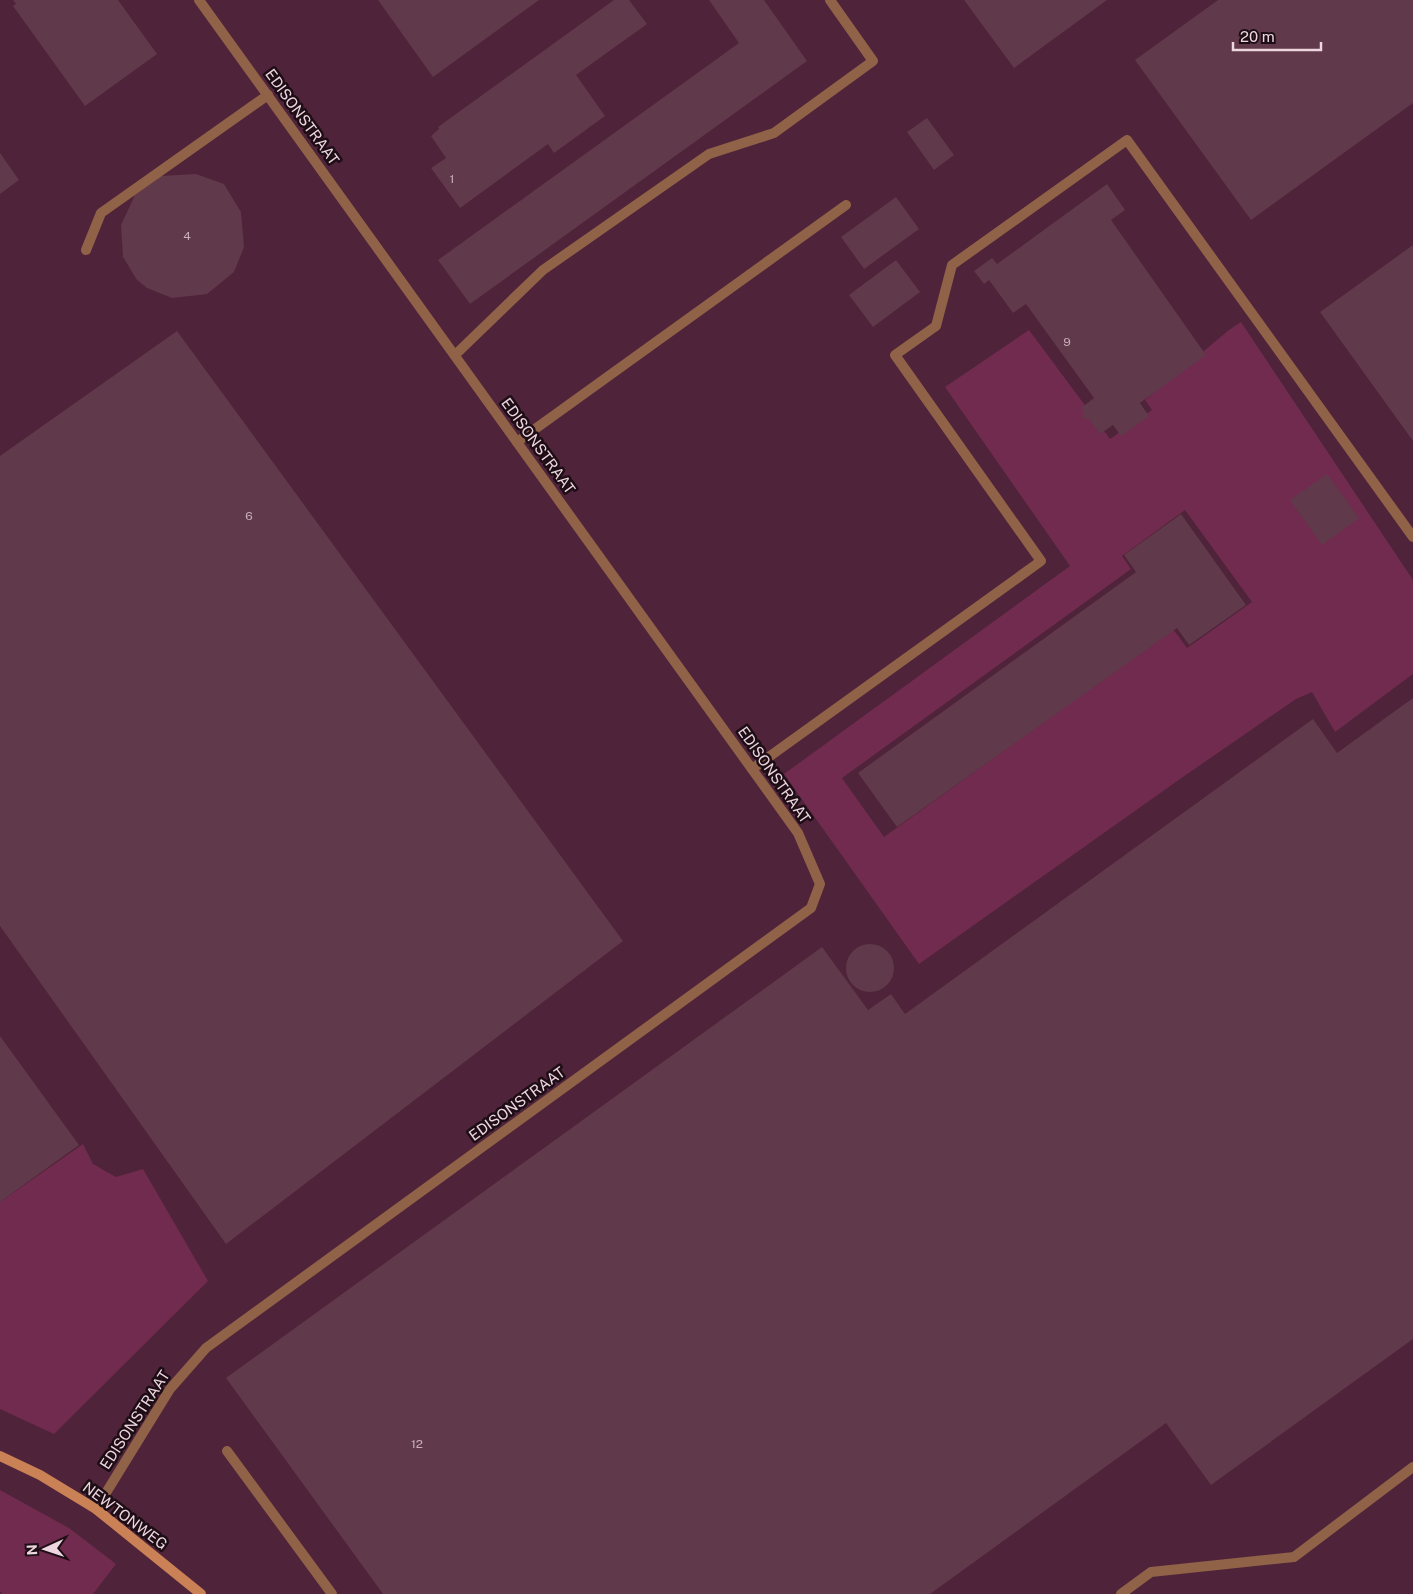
<svg xmlns="http://www.w3.org/2000/svg" width="1413" height="1594" viewBox="0 0 1413 1594" font-family="'Public Sans',sans-serif">
<rect width="100%" height="100%" fill="#411d2e"/>
<path fill="#4f2339" d="M0,0H1413V1594H0Z"/>
<path fill="#712b4f" fill-rule="evenodd" d="M1241,322L1413,580V674L1335,732L1312,692L1296,699L1180,779L919,964L784,774L1070,566L945,387L1029,330L1110,439L1152,410L1145,400L1229,330ZM1185,510L1252,602L1187,648L1173,629L884,837L842,778L1131,569L1122,556Z
M83,1144L93,1164L116,1177L143,1169L208,1281L54,1434L0,1409V1202Z
M0,1490L69,1528L116,1564L93,1594H2L0,1591Z"/>
<path fill="#60394a" d="M13,0H118L157,54L85,106L13,6L16,4Z
M378,0H539L433,77Z
M614,0H629L647,24L576,75L605,116L554,153L548,144L460,208L431,168L446,158L431,136L439,129L438,127Z
M709,0H764L807,61L470,304L438,260L739,43Z
M964,0H1107L1014,68Z
M1218,0H1413V103L1251,220L1135,60Z
M927,118L954,155L934,170L907,132Z
M0,153L19,180L0,194Z
M196,174L224,184L241,212L244,247L234,272L207,294L172,298L147,288L137,280L123,257L121,225L135,195L161,176Z
M1107,184L1125,210L1111,220L1206,355L1140,403L1149,416L1121,436L1113,425L1100,434L1089,419H1084L1083,410L1081,408L1094,398L1026,304L1013,313L989,280L984,284L974,271L992,258L997,264Z
M896,197L919,229L864,269L841,237Z
M1413,245V441L1320,312Z
M896,260L920,292L873,327L849,295Z
M177,331L623,941L226,1244L0,926V456Z
M1327,474L1359,518L1322,545L1290,500Z
M1181,514L1246,605L1189,645L1177,628L897,827L858,773L1136,572L1124,555Z
M1413,698V1339L1211,1485L1166,1423L930,1594H383L226,1378L822,947L868,1010L891,994L905,1014L1313,719L1337,753Z
M846 968a24 24 0 1 1 48 0a24 24 0 1 1-48 0Z
M0,1036L79,1145L0,1202Z"/>
<g fill="none" stroke-linecap="round" stroke-linejoin="round">
<path stroke="#906248" stroke-width="10" d="M86,250L101,213L268,95
M455,355L543,270L709,154L774,133L873,61L830,0
M517,442L846,205
M752,769L1041,561L895,355L936,326L952,265L1127,140L1413,537
M227,1451L332,1594
M1121,1594L1151,1572L1294,1557L1413,1467"/>
<path stroke="#906248" stroke-width="10" d="M96,1509L170,1389L206,1348L811,908L820,884L798,833L199,0"/>
<path stroke="#c98155" stroke-width="10" d="M0,1456L40,1475L96,1509L201,1594"/>
</g>
<g text-anchor="middle" stroke-width="5" stroke-linejoin="round" paint-order="stroke">
<g font-size="12" fill="#caafba">
<text x="452" y="183">1</text>
<text x="187" y="240">4</text>
<text x="1067" y="346">9</text>
<text x="249" y="520">6</text>
<text x="417" y="1448">12</text>
</g>
<g font-size="15" fill="#eed6e0" stroke="#1d0d15">
<text transform="translate(302 117) rotate(54)" y="5">EDISONSTRAAT</text>
<text transform="translate(538 446) rotate(54)" y="5">EDISONSTRAAT</text>
<text transform="translate(774 775) rotate(55)" y="5">EDISONSTRAAT</text>
<text transform="translate(517 1104) rotate(-36)" y="5">EDISONSTRAAT</text>
<text transform="translate(135 1420) rotate(-57)" y="5">EDISONSTRAAT</text>
<text transform="translate(125 1516) rotate(37)" y="5">NEWTONWEG</text>
</g>
</g>
<g transform="translate(45 1549) rotate(267)" stroke="#1d0d15" stroke-width="4" paint-order="stroke">
<path d="M0-4L9 19L0 12L-9 19Z" fill="#eed6e0"/>
<text y="-8" font-size="14" font-weight="bold" text-anchor="middle" fill="#eed6e0">N</text>
</g>
<path d="M1233 42v8h88v-8" fill="none" stroke="#eed6e0" stroke-width="2.5"/>
<text x="1240" y="42" font-size="15" fill="#eed6e0" stroke="#1d0d15" stroke-width="4" paint-order="stroke">20 m</text>
</svg>
